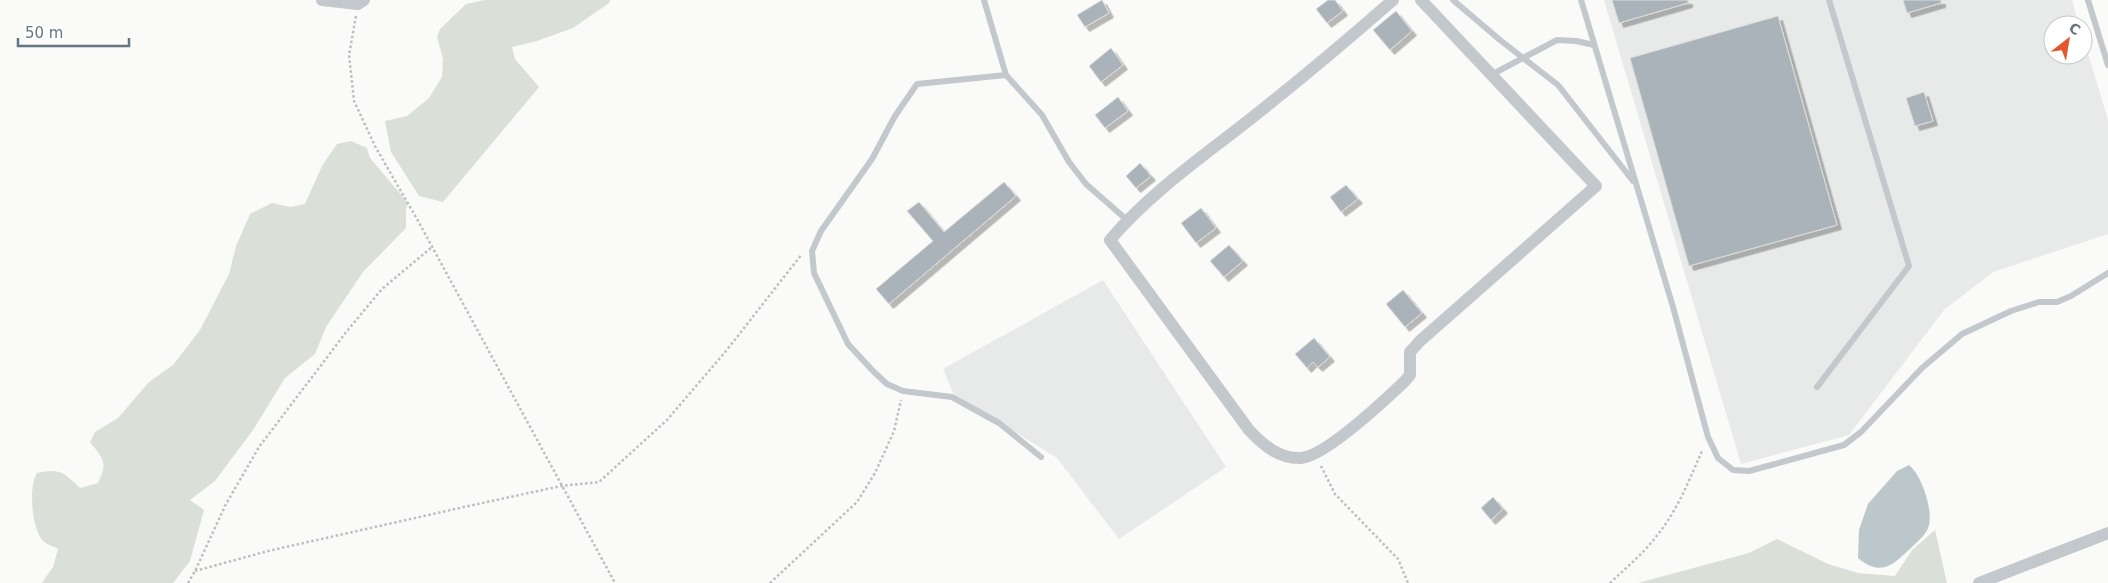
<svg xmlns="http://www.w3.org/2000/svg" width="2108" height="583" viewBox="0 0 2108 583" font-family="'DejaVu Sans',sans-serif">
<defs>
<filter id="shadow"><feDropShadow dx="4.5" dy="4.5" stdDeviation="0" flood-color="#0004"/></filter>
</defs>
<rect width="100%" height="100%" fill="#fafaf8"/>
<path fill="#e8e9e9" d="M1604,0H2072L2079,25H2053V55H2083V37L2108,120V234L1993,272L1944,310L1849,435L1741,464Z
M1103,280L1226,467L1119,539L1057,458L953,393L943,369Z"/>
<path fill="#dadfd7" d="M485,0H610L609,3L573,28L537,41L512,47L515,59L539,87L443,202L419,196L391,152L385,121L407,116L429,98L442,77L443,59L437,37L440,29L466,4Z
M351,141L367,148L370,158L408,203L406,209V228L363,272L326,327L315,354L285,378L253,430L215,481L190,500L204,510L190,561L173,583H42L53,567L58,549C54,546 47,545 43,541C32,530 28,486 37,473C59,468 64,472 80,488L98,483C108,462 104,460 90,442L95,432L118,418L149,382L173,365L200,330L229,274L236,246L250,214L272,203L290,207L305,204L322,166L337,144Z
M1935,530L1947,583H1638L1749,553L1777,539L1828,564L1858,573L1895,576L1912,550Z"/>
<path fill="#bbc7cb" d="M1909,465C1921,474 1933,509 1929,525C1927,534 1919,540 1913,546C1894,564 1882,578 1858,558L1859,530L1868,504L1897,471Z"/>
<path fill="#aab3b9" stroke="#dcdcda" filter="url(#shadow)" d="M1102,0L1109,13L1085,27L1077,15Z
M1328,0H1335L1343,11L1327,23L1316,9Z
M1612,0H1688V3L1619,23Z
M1903,0H1941V3L1907,13Z
M1396,11L1412,31L1390,50L1373,30Z
M1778,16L1837,225L1689,266L1630,58Z
M1111,48L1123,65L1101,82L1089,66Z
M1924,92L1933,121L1915,126L1906,98Z
M1118,97L1128,111L1105,128L1095,115Z
M1140,163L1151,176L1136,188L1126,176Z
M1004,182L1016,196L889,304L876,289L933,241L907,211L919,202L944,232Z
M1346,185L1358,199L1341,212L1330,197Z
M1201,208L1216,228L1196,243L1181,223Z
M1229,245L1243,261L1224,277L1210,261Z
M1403,290L1422,313L1405,327L1386,304Z
M1314,338L1330,357L1318,367L1313,362L1307,368L1295,354Z
M1493,497L1503,509L1491,520L1481,508Z"/>
<g fill="none" stroke-linecap="round" stroke-linejoin="round">
<path stroke="#bbbfc2" stroke-width="2.5" stroke-dasharray="2.5 2.5" stroke-linecap="butt" d="M356,16L349,55L354,101L376,148L417,219L615,583
M1321,466L1335,494L1398,559L1408,583
M195,571L268,551L464,507L561,486L599,482L667,420L726,351L802,254
M188,583L195,571L226,504L259,447L347,331L382,289L432,247
M770,583L857,502L875,473L894,431L901,400
M1610,583C1627,567 1645,552 1659,533C1678,509 1690,478 1702,451"/>
<path stroke="#c3c8cc" stroke-width="6" d="M984,0L1006,75L917,84L895,116L872,159L821,231L812,251L814,273L848,344L874,372L887,384L903,391L952,397L999,423L1041,457
M1453,0L1500,40L1558,85L1633,181
M1581,0L1673,307L1708,437L1718,458L1733,470L1749,471L1844,445L1861,432L1922,368L1962,334L2011,311L2039,302H2057L2071,296L2108,273
M2088,0L2108,65
M1006,75L1042,115L1069,162L1086,184L1127,220
M1491,75L1557,40L1576,41L1594,45
M1817,387L1909,266L1829,0"/>
<path stroke="#c3c8cc" stroke-width="12" d="M322,0L358,4L364,0
M1393,0C1344,43 1295,84 1244,124C1198,160 1148,195 1110,240L1249,430C1263,445 1279,459 1301,458C1326,456 1385,400 1405,381L1410,375V352L1420,341L1596,186L1421,0
M1979,583L2108,533"/>
</g>
<g transform="translate(2068 40) rotate(31)"><circle r="24" fill="#ffffff" stroke="#c1c8cd"/>
<path d="M0-4L9 19L0 12L-9 19Z" fill="#e4572e"/>
<text y="-8" font-size="14" font-weight="bold" text-anchor="middle" fill="#657683">С</text>
</g>
<path d="M18 38v8h111v-8" fill="none" stroke="#657683" stroke-width="2.5"/>
<text x="25" y="38" font-size="15" fill="#657683" stroke="#ffffff" stroke-width="4" paint-order="stroke">50 m</text>
</svg>
